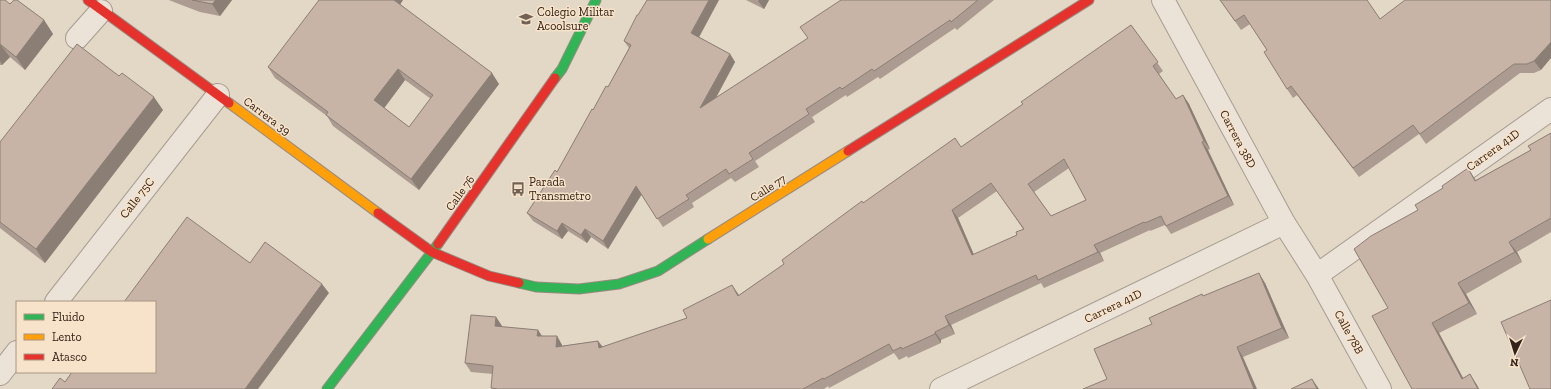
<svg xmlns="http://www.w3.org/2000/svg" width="1551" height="389" viewBox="0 0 1551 389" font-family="'Zilla Slab',serif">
<rect width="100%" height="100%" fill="#e3d7c6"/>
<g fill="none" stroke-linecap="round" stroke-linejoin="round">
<defs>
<path id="street" d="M1163,0L1284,223L1317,275L1380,389
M77,38L101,11
M1317,275L1551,109
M56,302L218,95
M0,374L17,352
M941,389L1284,223"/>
<path id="fast" d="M555,78L562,69L596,0
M519,283L536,287L579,289L619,284L658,271L708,239
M327,389L438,244"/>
<path id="slow" d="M229,103L378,213
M708,239L848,151"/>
<path id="jam" d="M88,0L229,103
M848,151L1089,0
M378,213L432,252L489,276L519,283
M438,244L555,78"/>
</defs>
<use href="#street" stroke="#a79c90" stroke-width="24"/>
<use href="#fast" stroke="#978b80" stroke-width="11"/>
<use href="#slow" stroke="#978b80" stroke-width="11"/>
<use href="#jam" stroke="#978b80" stroke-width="11"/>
<use href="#street" stroke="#ebe2d8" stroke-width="22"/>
<use href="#fast" stroke="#30b455" stroke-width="9"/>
<use href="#slow" stroke="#ff9f0a" stroke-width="9"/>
<use href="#jam" stroke="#e5322d" stroke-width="9"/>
</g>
<path fill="#ab9b90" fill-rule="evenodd" d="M0,0L44,20L53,34L25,70L10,57L2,65H0Z
M169,0H232L220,16L200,12L179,4Z
M746,0H769L764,9Z
M841,0H994L957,30L955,28L880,79L878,77L847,97L846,95L812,117L815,122L755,161L759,167L735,182L731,178L692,203L694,207L663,227L641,194L608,249L591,237L587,243L568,231L562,239L533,221L527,213L557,172L593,110L608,87L629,48L624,41L638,15L699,37L730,54L735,62L716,98L808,38Z
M1220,0L1380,19L1551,0L1541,70L1534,73H1520L1426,144L1419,134L1359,177L1297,95L1293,98L1287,89L1267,50L1250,24L1241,30Z
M400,4L499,84L419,190L333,126L327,116L275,78L268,67ZM405,80L431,99L409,127L384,108Z
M1131,25L1163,71L1159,74L1176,99L1183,95L1189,104L1210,149L1208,150L1234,205L1171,234L1165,225L1150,231V230L1100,253L1104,261L1044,288L1041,283L951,325L955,334L941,340V343L908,358L907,356L899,360L894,353L829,388L828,386L824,389H492L493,374L471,372L465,363L496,317L502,326V327L538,330L542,336H557L562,345V346L598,341L603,347L687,318L732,285L739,295L784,264L863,203L961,147L1023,104ZM1069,168L1086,200L1051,216L1034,192ZM997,191L1023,229L1017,235L974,255L958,218Z
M163,110L45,263L0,228V142Z
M1551,133V232L1517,252L1522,262L1466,294L1477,314L1439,333L1463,378L1470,374L1479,389H1412L1388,308L1476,180L1531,150Z
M1265,283L1289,338L1243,357L1152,324L1202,294L1203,296Z"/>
<path fill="#8b7e75" d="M216,0H232L220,16L212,4Z
M392,0H403L398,8Z
M709,0H719L697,41L691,33Z
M759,0H769L764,9L758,1Z
M44,20L53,34L25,70L16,57Z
M1551,42V58L1541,70L1534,61Z
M0,44L10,57L2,65L0,61Z
M730,54L735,62L706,116L700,108Z
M398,69L405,80L382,111L374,100Z
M492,73L499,84L419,190L411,179Z
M1183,95L1189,104L1210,149L1204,141Z
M154,97L163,110L45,263L36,249Z
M1202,142L1208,150L1234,205L1228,196Z
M1468,168L1475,179L1482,191L1475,181Z
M636,186L642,194L608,249L603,241Z
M952,210L958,218L978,264L972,255Z
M562,223L568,231L562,239L557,231Z
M585,229L591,237L587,243L581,235Z
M1509,242L1517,252L1522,262L1515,252Z
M1094,245L1100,253L1104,261L1098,252Z
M1259,273L1265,283L1289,338L1282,328Z
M1458,283L1466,294L1477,314L1469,303Z
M322,284L329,293L258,389H245Z
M732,285L738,294L744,304L738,296Z
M945,316L951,325L955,334L949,325Z
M496,317L502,326L501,334L495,326Z
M1432,323L1439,333L1469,389L1462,379Z
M538,330L543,338L537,336Z
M935,332L941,340V343L935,334Z
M557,336L562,345V355L556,347Z
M598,341L604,349L599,348Z
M1237,347L1243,357L1257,389H1254Z
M1470,374L1477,385L1479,389H1478Z
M1312,379L1319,389H1317Z"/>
<path fill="#c7b4a7" stroke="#8b7e75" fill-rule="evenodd" d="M0,0H5L10,4L14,0H17L44,20L16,57L0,44Z
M192,0H216L212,4Z
M319,0H394L492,73L411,179L326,115L328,112L268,67ZM398,69L433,95L409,127L374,100Z
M647,0H709L691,33L730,54L700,108L808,38L800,27L841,0H978L951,22L950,20L874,71L872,69L842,89L840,87L806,109L809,114L749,153L753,159L729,174L726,169L686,195L689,199L657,219L636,186L603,241L585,229L581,235L562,223L557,231L527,213L555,170L557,172L592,109L593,110L606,86L608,87L631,45L624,41L637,15H638Z
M1220,0H1367L1380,19L1405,0H1551V42L1534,61L1527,64H1514L1420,134L1413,125L1353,168L1291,86L1287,89L1264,52L1267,50L1244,15L1235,21Z
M1131,25L1158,62L1153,66L1176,99L1183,95L1204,141L1202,142L1228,196L1166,226L1161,216L1145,223L1144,222L1094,245L1098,252L1038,280L1036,275L945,316L949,325L935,332V334L902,349L901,347L893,351L889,344L824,379L823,378L803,389H498L491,388L493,366L465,363L471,315L496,317L495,326L538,330L537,336H557L556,347L598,341L599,348L687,318L683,310L732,285L738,296L784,264L782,260L862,201L863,203L955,138L961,147L1023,104L1021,102ZM1064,159L1086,200L1051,216L1028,184ZM991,183L1024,229L1016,232L1017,235L972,255L952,210Z
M77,44L119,76L122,73L154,97L36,249L0,222V142Z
M1551,133V218L1509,242L1515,252L1458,283L1469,303L1432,323L1462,379L1470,374L1478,389H1412L1372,316L1388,308L1354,249L1371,236L1418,210L1415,205L1443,188L1442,186L1468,168L1475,181L1531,150L1528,146Z
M187,217L250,263L265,242L322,284L245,389H52L60,378L65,382L72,372H155V302H124Z
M1259,273L1282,328L1237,347L1254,389H1083L1107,379L1094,349L1152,324L1149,318L1202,294L1203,296Z
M1551,300V389H1530L1501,322Z
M1312,379L1317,389H1291Z"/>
<defs>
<symbol id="school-bare" viewBox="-9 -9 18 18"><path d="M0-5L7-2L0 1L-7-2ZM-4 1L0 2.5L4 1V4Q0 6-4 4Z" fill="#726256" stroke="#f7e3c9" stroke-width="2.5" paint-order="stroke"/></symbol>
<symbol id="bus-bare" viewBox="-9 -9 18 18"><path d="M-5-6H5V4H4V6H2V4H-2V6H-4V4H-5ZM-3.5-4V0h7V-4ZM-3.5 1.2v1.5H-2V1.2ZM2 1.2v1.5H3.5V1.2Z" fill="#726256" stroke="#f7e3c9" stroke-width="2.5" paint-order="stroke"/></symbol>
</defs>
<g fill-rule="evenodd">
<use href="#school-bare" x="516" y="9" width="20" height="20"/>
<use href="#bus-bare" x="508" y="179" width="20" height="20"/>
</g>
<g text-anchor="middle" stroke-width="3" stroke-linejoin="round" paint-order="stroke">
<g font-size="12" fill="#352319" stroke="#f7e3c9" text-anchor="start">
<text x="537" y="16">Colegio Militar<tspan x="537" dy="14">Acoolsure</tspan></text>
<text x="529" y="186">Parada<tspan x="529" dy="14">Transmetro</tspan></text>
</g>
<g font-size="12" fill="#352319" stroke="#f7e3c9">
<text transform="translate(267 116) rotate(37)" y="4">Carrera 39</text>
<text transform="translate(1238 139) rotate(62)" y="4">Carrera 38D</text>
<text transform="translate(1493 150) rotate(-36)" y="4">Carrera 41D</text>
<text transform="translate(768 188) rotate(-32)" y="4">Calle 77</text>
<text transform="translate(460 193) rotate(-54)" y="4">Calle 76</text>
<text transform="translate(137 198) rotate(-52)" y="4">Calle 75C</text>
<text transform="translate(1113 306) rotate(-26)" y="4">Carrera 41D</text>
<text transform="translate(1349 332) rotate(61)" y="4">Calle 78B</text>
</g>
</g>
<rect x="16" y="301" width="140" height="72" fill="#f7e3c9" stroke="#a99683"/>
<rect x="24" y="314" width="20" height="6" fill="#30b455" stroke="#a99683"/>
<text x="52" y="321" font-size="12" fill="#352319">Fluido</text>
<rect x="24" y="334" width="20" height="6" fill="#ff9f0a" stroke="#a99683"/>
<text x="52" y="341" font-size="12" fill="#352319">Lento</text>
<rect x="24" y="354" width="20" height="6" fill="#e5322d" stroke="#a99683"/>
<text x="52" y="361" font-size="12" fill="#352319">Atasco</text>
<g transform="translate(1515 353) rotate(184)" stroke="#f7e3c9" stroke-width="3" paint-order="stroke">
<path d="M0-3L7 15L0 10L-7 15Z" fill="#352319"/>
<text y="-6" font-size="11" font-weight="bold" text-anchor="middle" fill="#352319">N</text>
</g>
</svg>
